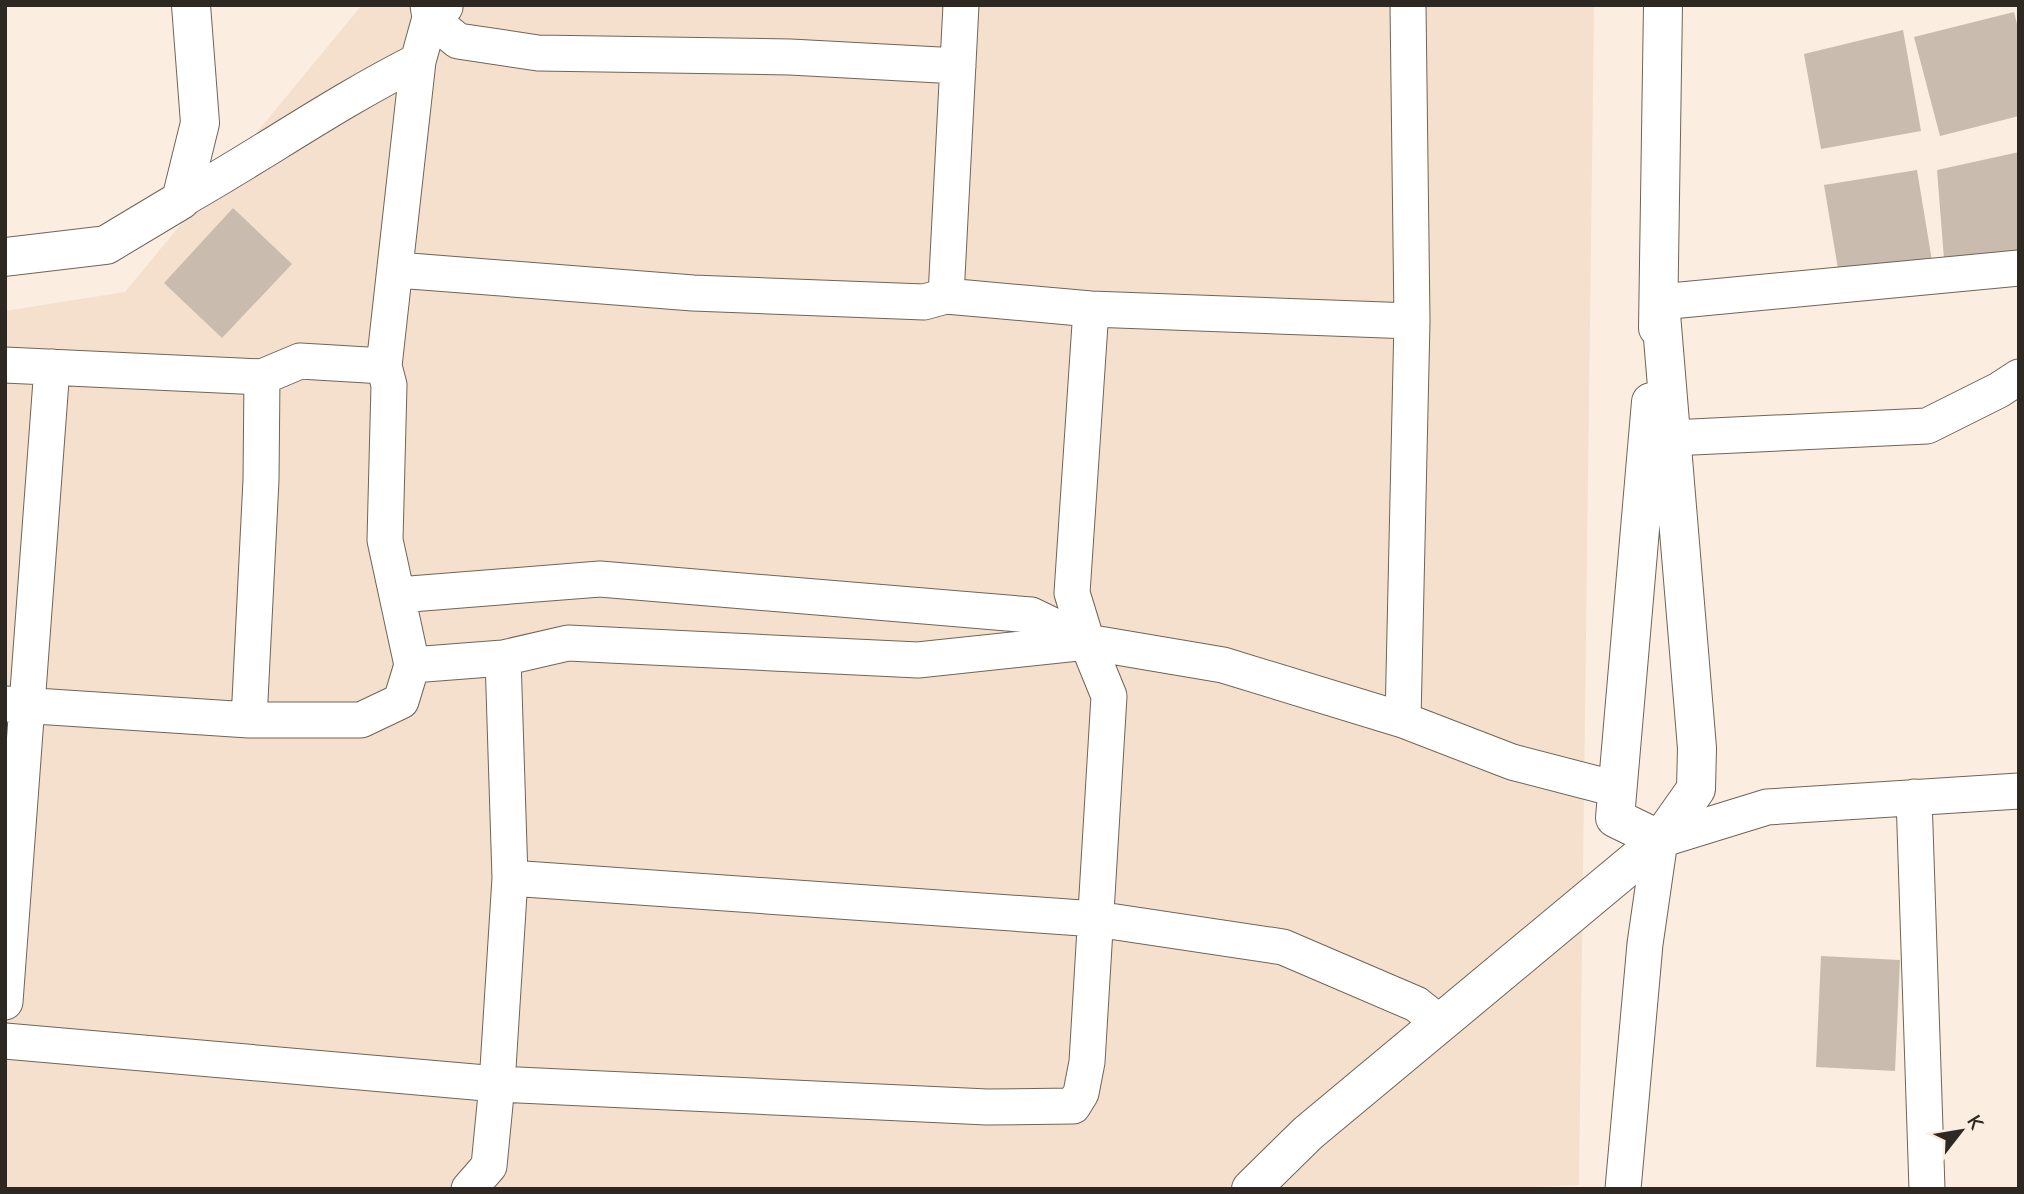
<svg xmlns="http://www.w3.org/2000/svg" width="2024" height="1194" viewBox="0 0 2024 1194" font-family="Manrope,sans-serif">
<rect width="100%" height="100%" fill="#fbeddf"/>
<path fill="#f4e0cc" d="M362,5H1594L1579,1185L1488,1189H5V311L125,292Z"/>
<path fill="#c9bcae" d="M2014,12L2019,32V116L1940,136L1914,37Z
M1903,30L1921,131L1821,149L1804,54Z
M2019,152V254L1944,259L1937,170Z
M1917,170L1932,261L1839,275L1824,185Z
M233,208L292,264L222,338L164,283Z
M1821,956L1900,960L1895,1071L1816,1067Z"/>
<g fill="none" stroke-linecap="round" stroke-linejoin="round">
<defs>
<path id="minor" d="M445,7L430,18L458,41L538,53L790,57L958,66
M181,200C261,155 336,102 418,61
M397,270L693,293L924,302L946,296L1091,309L1412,321
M946,296L961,5
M1660,302L2019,268
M5,365L262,377L300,361L384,366
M1648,430L1671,438L1927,426L1999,390L2019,377
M398,595L600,579L1031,615L1087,642L1223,665L1403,720L1512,762L1616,789
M412,665L503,658L568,643L918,660L1087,642
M5,704L249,720H361L401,701L412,665L385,540L389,385L384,366L418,61L430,18L428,5
M249,720L261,480L262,377
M1403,720L1412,321L1408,5
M1914,797L1927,1189
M510,878L1096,919L1283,947L1416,1004L1440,1023
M5,1002L52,367
M5,1041L497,1084L987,1107L1073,1106L1081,1093L1087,1062L1109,696L1087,642L1072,593L1091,309
M469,1189L489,1166L497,1084L510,878L503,658
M1623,1189L1645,944L1660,840L1767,807L2019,791"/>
<path id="tertiary" d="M5,257L106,245L181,200L200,123L191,5
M1658,328L1663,5
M1651,402L1615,818L1660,840
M1251,1189L1308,1133L1660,840L1696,789L1697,748L1660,302"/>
</defs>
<use href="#minor" stroke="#706458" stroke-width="37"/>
<use href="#tertiary" stroke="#706458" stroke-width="40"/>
<use href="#minor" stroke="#fff" stroke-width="35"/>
<use href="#tertiary" stroke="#fff" stroke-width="38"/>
</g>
<rect width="2024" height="1194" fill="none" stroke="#2d2822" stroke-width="14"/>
<g transform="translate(1961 1131) rotate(59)" stroke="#fbeddf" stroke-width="5" paint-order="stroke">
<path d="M0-5L12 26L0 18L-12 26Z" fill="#2d2822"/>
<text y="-10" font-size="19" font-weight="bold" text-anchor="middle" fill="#2d2822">K</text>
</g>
</svg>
